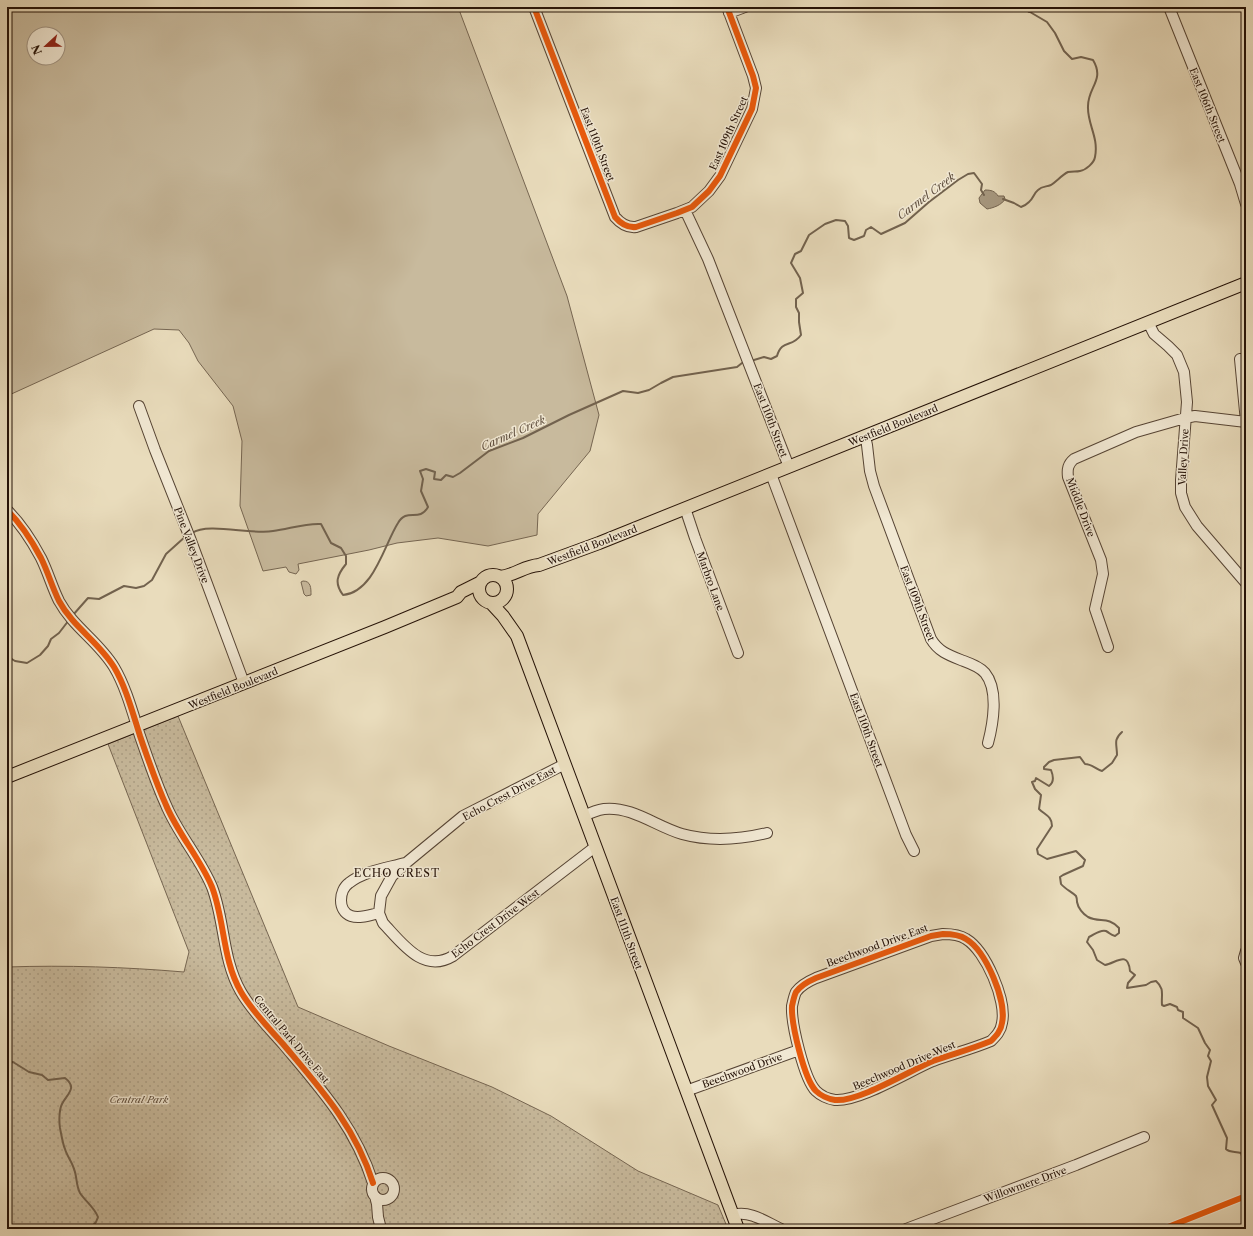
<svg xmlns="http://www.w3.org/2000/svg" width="1253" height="1236" viewBox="0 0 1253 1236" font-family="'Libre Caslon Text',serif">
<defs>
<pattern id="park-dots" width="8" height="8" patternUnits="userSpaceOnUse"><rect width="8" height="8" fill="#c8ba9d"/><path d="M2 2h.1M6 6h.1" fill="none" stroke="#ac9f86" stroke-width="1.8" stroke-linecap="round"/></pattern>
</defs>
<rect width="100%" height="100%" fill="#e9dcbc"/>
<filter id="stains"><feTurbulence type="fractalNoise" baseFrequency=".005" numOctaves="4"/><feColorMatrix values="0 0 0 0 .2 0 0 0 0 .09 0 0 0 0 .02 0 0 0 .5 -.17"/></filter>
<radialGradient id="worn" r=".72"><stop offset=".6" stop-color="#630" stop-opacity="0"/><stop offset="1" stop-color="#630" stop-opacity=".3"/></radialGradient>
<path fill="#c8ba9d" stroke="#766652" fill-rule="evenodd" d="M7,7H458L567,296L599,415L590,451L538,514L537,535L488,546L438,538L397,543L369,550L298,564L299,570L296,574L289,572L286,567L263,571L240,506L242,441L233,406L198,361L189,343L179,330L154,329L7,396ZM34,34H58V58H34Z
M303,581C311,581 311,588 311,595L306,596L304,594L301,582Z"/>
<path fill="url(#park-dots)" stroke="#766652" d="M178,716L298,1007L389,1046L492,1087L551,1116L638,1171L718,1205L728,1229H284L282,1226L275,1229H7V967C66,965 125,967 184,972L189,952L108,744Z"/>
<path fill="#a6977e" stroke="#72624e" d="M985,190C991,190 995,191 998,196H1004L1005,199C1002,205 993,208 987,209L980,203L979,198Z"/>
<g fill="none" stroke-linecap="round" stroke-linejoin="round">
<path stroke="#72624e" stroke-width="2" d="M1023,7L1029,12
M1003,199L1014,203L1021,207C1024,206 1027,204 1029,202C1033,199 1034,193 1038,190C1042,186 1046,187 1051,185C1057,181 1062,175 1068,172C1073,171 1076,172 1080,171C1086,170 1094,163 1095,157C1099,137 1087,124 1088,106C1088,87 1105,80 1093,60L1081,57L1072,59L1064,51L1055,33L1047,22L1030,12
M754,360L764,357L771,359L777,356C782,339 792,348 801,335L799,322V313L796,307V299L803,293L800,278L791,263L795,254L801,251L809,235L825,224L836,220L845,221L848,226L849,238L854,240L864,236L866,230L871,227L881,234L905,223L929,202L958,180L968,174L974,173L982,184L981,190L984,195
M192,533C208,522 251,535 273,531C289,529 305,523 321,524L331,543L341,548L346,556V564C337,575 334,583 343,595C374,592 384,545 398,523C407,507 419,523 428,507L421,491L423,479L420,471L426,469L435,472L434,479L441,480L446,475L453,477L460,473L489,451L523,438L569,415L623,391L638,393L649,390L661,383L673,377L737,367L742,363
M73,615L88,598L99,599L124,586L136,588L144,586L152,580L166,554L186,536
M7,656L15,661L27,663L40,655L48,646L51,639L59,633L69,620
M1122,732C1113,740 1117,744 1117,755L1112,763L1102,771C1095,769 1092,764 1085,764L1080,757L1054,760L1049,762L1044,767V769L1051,770C1053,775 1055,782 1049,786L1036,778L1035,781L1032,782L1035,789L1041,795L1039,809C1045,815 1052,816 1052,826L1037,849L1038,854L1047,859L1076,851L1085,860L1083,866L1063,875L1060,877L1061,884C1065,889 1072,892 1076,896C1077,898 1077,900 1077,902C1078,908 1083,914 1088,917C1100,923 1108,916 1119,928V933L1115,936C1110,935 1110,933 1106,931C1100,929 1094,935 1089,937L1087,942L1093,950L1097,960L1105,965C1116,963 1128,950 1130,971L1135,975L1128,983L1127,988L1146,985L1151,982L1156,981C1165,989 1161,995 1162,1005L1164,1006L1170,1004L1177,1007L1178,1010L1183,1012V1018L1198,1028L1205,1043L1210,1050L1208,1056L1211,1061L1207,1077L1208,1086L1216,1100L1212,1105L1227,1138L1226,1149C1230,1153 1236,1151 1241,1153L1243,1159V1169L1246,1172
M7,1063L13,1062L29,1072L42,1075L48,1080L65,1078C78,1088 67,1094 62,1104C59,1110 59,1122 60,1128C61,1133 63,1145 65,1149C67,1156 72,1162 74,1169C77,1176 76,1186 80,1193C86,1202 94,1207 98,1217L96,1222L90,1229"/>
<defs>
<path id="minor" d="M534,7L615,217C621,224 627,228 636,227L677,213L692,207L709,191L720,176L752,109L756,88L753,76L727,7
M1169,7L1240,184L1246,204
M729,13L745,7
M685,210L708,259L789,467
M1148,322L1154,334L1168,346L1177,355L1184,372L1187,402L1181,480V493L1185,507L1197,526L1246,583
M1240,359L1246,422
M139,406L155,450L190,538L244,683
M865,436L867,445L870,471L874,486L931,639C938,651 948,655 961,660C969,663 979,666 985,673C999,690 993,724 988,743
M771,474L906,835L914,851
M685,508L695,538L738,653
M7,510C20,523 32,541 41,558C48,572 52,587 59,601C73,627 99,642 114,667C126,687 133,714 140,736C148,759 156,783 166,805C178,834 200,858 212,887C225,921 222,959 241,992C252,1011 268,1027 283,1044C320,1088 355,1126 373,1183
M1108,647L1095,609L1103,574L1101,560L1068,477C1067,469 1068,464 1074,459L1136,432L1185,418L1195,416L1246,422
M565,764L463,816L406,863L392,876L381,896L379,913L383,923C402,943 423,974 453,956L595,847
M584,816C590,813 597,810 604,809C632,806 657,827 682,834C711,842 738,840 767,833
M379,913C370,915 360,919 351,916C337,911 339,890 349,883C364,871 387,868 405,863
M943,934C951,934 960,935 966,939C986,951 1007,1001 1002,1023C1001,1031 996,1036 991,1041C972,1049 952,1054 933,1061C909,1071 859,1102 835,1100C828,1099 820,1095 816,1091C804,1079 791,1023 792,1006C793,1002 794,996 796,992C801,985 809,981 816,978L931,936Z
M1246,951L1244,958L1246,963
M686,1091L799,1050
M372 1189a11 11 0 1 1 22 0a11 11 0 1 1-22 0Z
M375,1196L377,1204L378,1217L381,1229
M733,1215C750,1210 766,1222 781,1229
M906,1229L1076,1165L1144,1137"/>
<path id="major" d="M479 589a14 14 0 1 1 28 0a14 14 0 1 1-28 0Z
M500,577C516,575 524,566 539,565L599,543L1246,283
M491,603L503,616L517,636L738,1229
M7,777L385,627L457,597L461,592L481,582"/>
</defs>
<use href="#minor" stroke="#564434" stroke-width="12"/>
<use href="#major" stroke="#251207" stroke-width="14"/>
<use href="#minor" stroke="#f1e8d3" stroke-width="10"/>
<use href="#major" stroke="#e9dcbc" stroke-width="12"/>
<defs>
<path id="cycleway" d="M534,7L615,217C621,224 627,228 636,227L677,213L692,207L709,191L720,176L752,109L756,88L753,76L727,7
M7,510C20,523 32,541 41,558C48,572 52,587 59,601C73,627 99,642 114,667C126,687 133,714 140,736C148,759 156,783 166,805C178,834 200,858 212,887C225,921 222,959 241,992C252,1011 268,1027 283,1044C320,1088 355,1126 373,1183
M943,934C951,934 960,935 966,939C986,951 1007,1001 1002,1023C1001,1031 996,1036 991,1041C972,1049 952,1054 933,1061C909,1071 859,1102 835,1100C828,1099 820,1095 816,1091C804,1079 791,1023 792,1006C793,1002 794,996 796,992C801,985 809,981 816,978L931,936Z
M1163,1229L1246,1196"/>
</defs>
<use href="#cycleway" stroke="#f1e8d3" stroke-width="8"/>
<use href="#cycleway" stroke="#e8590c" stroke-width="6"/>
</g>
<g text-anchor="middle" stroke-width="3" stroke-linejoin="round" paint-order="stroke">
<g font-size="10" fill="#251207" stroke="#f1e8d3">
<text transform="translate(1208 105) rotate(68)" y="4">East 106th Street</text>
<text transform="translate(728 133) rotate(-66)" y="4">East 109th Street</text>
<text transform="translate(598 144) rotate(69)" y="4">East 110th Street</text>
<text transform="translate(771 420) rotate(69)" y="4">East 110th Street</text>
<text transform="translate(893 425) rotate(-22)" y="4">Westfield Boulevard</text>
<text transform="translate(1183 457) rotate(-87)" y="4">Valley Drive</text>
<text transform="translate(1081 507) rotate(69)" y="4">Middle Drive</text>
<text transform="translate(192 545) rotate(69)" y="4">Pine Valley Drive</text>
<text transform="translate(592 545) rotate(-21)" y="4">Westfield Boulevard</text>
<text transform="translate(711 581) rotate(70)" y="4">Marbro Lane</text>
<text transform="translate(918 603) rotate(69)" y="4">East 109th Street</text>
<text transform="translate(233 688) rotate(-22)" y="4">Westfield Boulevard</text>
<text transform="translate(867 730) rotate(70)" y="4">East 110th Street</text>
<text transform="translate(509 793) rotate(-28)" y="4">Echo Crest Drive East</text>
<text transform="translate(495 923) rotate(-37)" y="4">Echo Crest Drive West</text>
<text transform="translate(627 933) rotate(70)" y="4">East 111th Street</text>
<text transform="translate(877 945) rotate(-20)" y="4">Beechwood Drive East</text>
<text transform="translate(292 1039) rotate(50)" y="4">Central Park Drive East</text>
<text transform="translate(904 1065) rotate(-23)" y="4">Beechwood Drive West</text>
<text transform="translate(742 1070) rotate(-20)" y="4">Beechwood Drive</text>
<text transform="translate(1025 1184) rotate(-20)" y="4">Willowmere Drive</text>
</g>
<g font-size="10" font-style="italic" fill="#5e4d3c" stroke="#f1e8d3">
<text x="139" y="1103">Central Park</text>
</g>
<g font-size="11" font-style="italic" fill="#5f4e3d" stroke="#f1e8d3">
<text transform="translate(926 196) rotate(-37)" y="4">Carmel Creek</text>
<text transform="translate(513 433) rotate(-24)" y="4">Carmel Creek</text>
</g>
<g font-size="11" letter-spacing="1" fill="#251207" stroke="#f1e8d3">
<text x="397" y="877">ECHO CREST</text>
</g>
</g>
<rect width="1253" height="1236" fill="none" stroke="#e9dcbc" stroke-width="24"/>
<rect x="8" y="8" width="1237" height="1220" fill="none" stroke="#251207" stroke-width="2"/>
<rect x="12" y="12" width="1229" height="1212" fill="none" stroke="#251207"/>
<g transform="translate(46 46) rotate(248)"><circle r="19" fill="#f1e8d3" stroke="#9f9281"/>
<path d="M0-3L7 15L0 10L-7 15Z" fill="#8f2418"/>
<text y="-6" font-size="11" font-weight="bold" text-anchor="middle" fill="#251207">N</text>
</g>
<rect width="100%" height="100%" filter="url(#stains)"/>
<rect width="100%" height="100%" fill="url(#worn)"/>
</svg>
